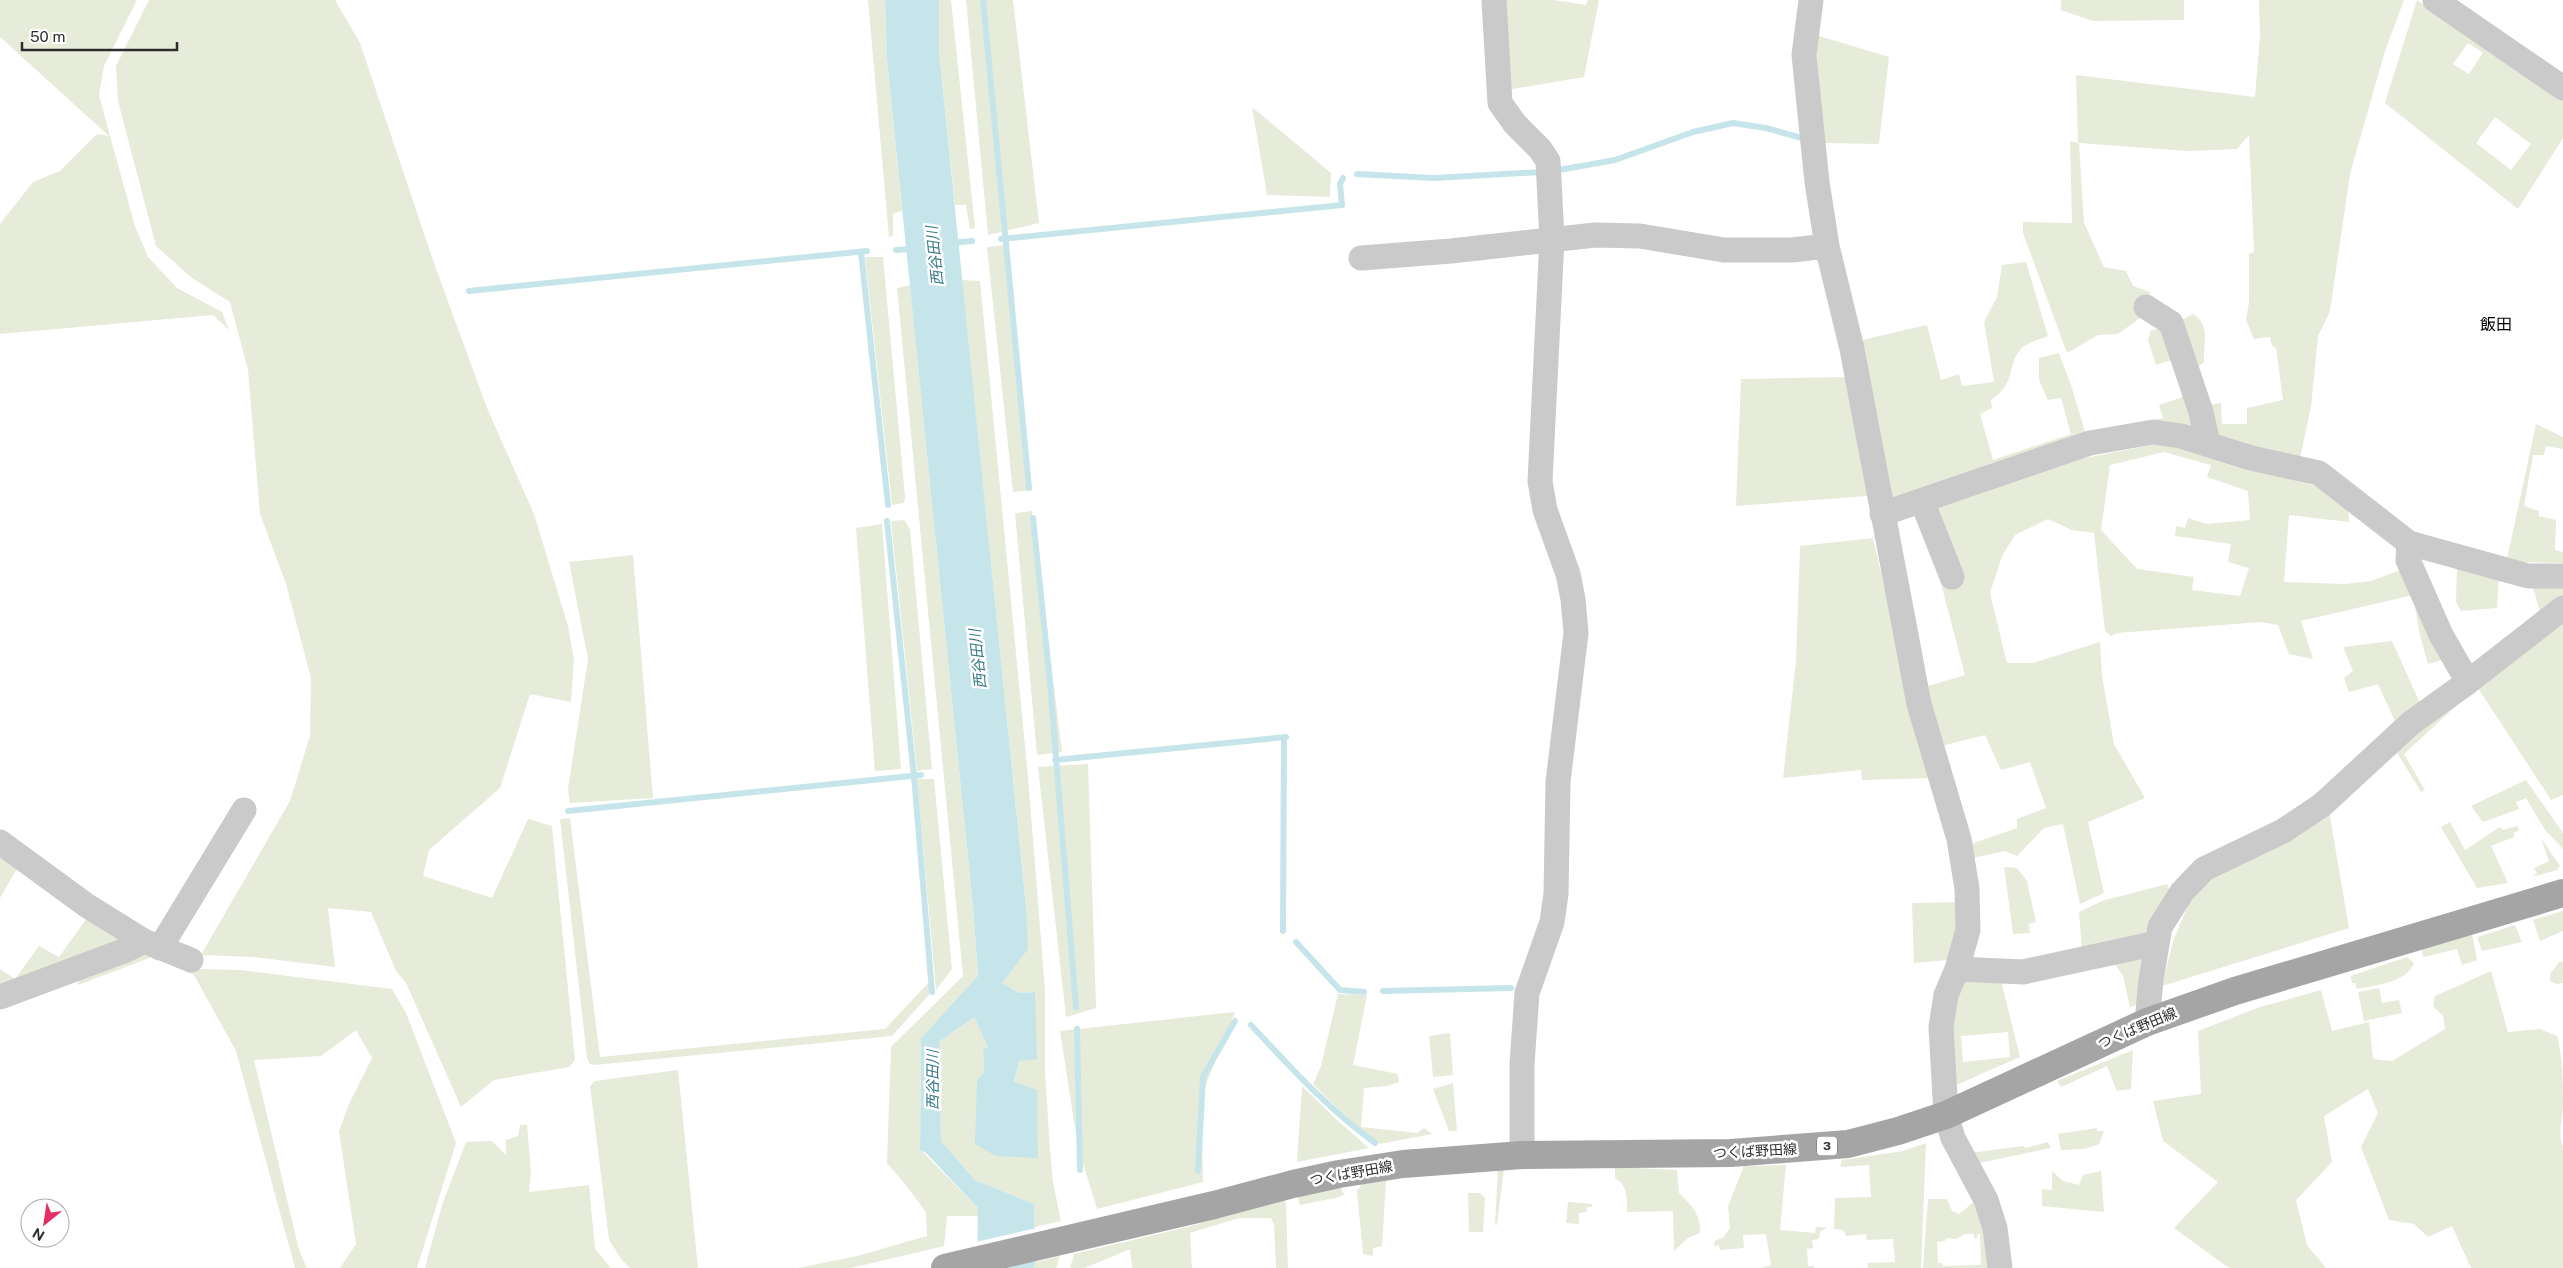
<svg xmlns="http://www.w3.org/2000/svg" width="2563" height="1268" viewBox="0 0 2563 1268" font-family="'Public Sans','Noto Sans JP',sans-serif">
<rect width="100%" height="100%" fill="#fff"/>
<path fill="#e7ebda" fill-rule="evenodd" d="M0,0H137L104,66L99,95L110,136L135,226L148,257L177,288L222,312L229,330L213,315L0,334V224L33,182L60,171L97,134L109,136L0,37Z
M149,0H335L360,43L435,266L487,408L534,514L568,626L574,660L571,702L530,694L500,788L429,850L423,876L492,898L528,819L552,826L575,1060L569,1067L494,1080L461,1107L406,983L396,971L371,912L328,908L335,967L253,957L201,955L290,801L310,736L311,678L286,584L260,514L248,370L230,302L192,278L156,246L118,101L116,66Z
M868,0H885L887,60L902,211L893,214V236L889,237Z
M939,0H951L975,228L970,229L966,205H955L939,51Z
M966,0H1013L1039,223L988,235Z
M1502,0H1554L1586,5L1588,0H1599L1584,77L1507,90Z
M2061,0H2184V20L2093,21L2061,10Z
M2259,0H2404L2385,51L2350,174L2330,311L2318,336L2311,407L2300,458L2214,437L2176,323L2193,314C2211,325 2203,344 2204,362L2198,367L2207,405L2221,403L2222,424H2247V408L2283,400L2276,348L2272,346L2270,337L2254,339L2246,320L2249,302V254L2254,252L2249,135L2237,149L2187,151L2079,143L2084,223L2104,267L2126,271L2133,286L2150,292L2144,315L2118,334L2098,335L2067,353L2023,233V222L2072,223L2070,141L2078,143L2076,75L2255,97L2260,35Z
M2417,0L2563,100V138L2518,209L2385,103ZM2468,43L2483,53L2469,74L2453,64ZM2495,117L2531,144L2511,170L2476,143Z
M1816,35L1889,57L1879,144L1822,143Z
M1252,107L1331,173L1330,197L1267,195Z
M1007,245L1030,490L1013,492L987,247Z
M865,257H883L905,497L904,503L892,505Z
M2026,262L2048,336C2041,339 2029,342 2023,347C2005,364 2019,381 1991,400L1992,408L1980,414L1993,460L2071,434L2061,398L2048,400L2039,380V358L2059,353L2071,385L2086,435L1899,500L1882,494L1865,349L1862,340L1927,325L1941,380L1959,374L1962,386L1994,382L1984,322L1997,297L2002,265Z
M962,280L980,281L1028,777L1045,990V1072L1050,1149L1053,1182L1061,1221L1035,1227L1034,1204L975,1180L941,1141L939,1042L974,1017L988,1047L983,1049L984,1072L1014,1083L1034,992L1019,993L1001,983L1026,906Z
M910,285L973,907L978,977L921,1038L920,1149L978,1208L979,1216H947L944,1246L851,1268H798L857,1256L927,1236L926,1212L905,1184L887,1163L891,1047L963,976L897,288Z
M2159,329L2168,330L2197,428L2128,425L2163,418L2159,405L2180,398L2185,394L2171,360L2156,365L2148,340L2151,330Z
M1848,377L1867,496L1736,506L1741,379Z
M2536,424L2563,437V449L2546,446L2544,455H2533L2524,506L2539,511V516L2556,520L2555,550L2563,552V563L2515,562L2507,559Z
M2162,443L2337,492L2348,503L2349,522L2289,515L2284,582L2345,584L2371,581L2403,569L2446,659L2428,664L2420,635L2413,595L2301,621L2313,659L2289,654L2278,625L2261,622L2117,633L2111,636L2105,631L2094,533L2072,530L2048,519L2015,535L2002,556L1990,593L2007,663H2033L2100,642L2102,676L2114,744L2145,798L2088,822L2104,893L2080,904L2063,824L2044,828L2017,856L2005,851L1972,858L1971,844L2017,828V819L2046,808L2030,762L2001,770L1985,735L1941,746L1925,687L1965,675L1922,511L2085,458ZM2164,452L2211,465L2207,477L2248,491L2250,520L2207,524L2188,518L2185,528L2176,526L2175,536L2231,544L2228,562L2249,568L2240,596L2192,590L2194,577L2137,569L2101,530L2110,465Z
M1032,511L1062,752L1037,755L1015,513Z
M904,520L910,529L932,769L917,771L891,521Z
M882,524L901,769L875,771L856,528Z
M1873,538L1929,778L1862,780L1861,770L1783,778L1796,660L1800,546Z
M633,555L653,798L570,803L568,789L588,659L569,562Z
M2457,565L2499,576L2497,608L2461,611L2456,602Z
M2531,581H2563V599L2541,615Z
M2563,618V795L2551,800L2478,688Z
M2392,641L2420,703L2397,726L2378,684L2349,692L2344,678L2353,671L2343,647Z
M2452,703L2454,708L2404,754L2425,790L2421,792L2396,751Z
M1088,764L1096,1008L1066,1017L1038,767Z
M917,779H934L952,969L936,990Z
M2526,780L2563,833V849L2545,830L2526,798L2516,802L2519,809L2483,822L2471,806Z
M2329,811L2349,928L2162,986L2173,941L2192,896L2209,876Z
M570,818L600,1057L885,1029L929,982V995L892,1036L595,1065L590,1064L587,1058L560,819Z
M2450,822L2465,850L2500,827L2503,830L2517,826L2519,830L2514,833V837L2491,846L2508,883L2477,888L2441,827Z
M2541,838L2560,866L2557,870L2532,877L2537,873L2534,868L2549,861Z
M0,857L19,865L0,898Z
M2004,867L2017,868L2027,881L2036,922L2029,924L2030,933L2013,934Z
M2167,884L2171,894L2151,937L2082,952L2079,912L2102,901Z
M1960,902L1959,927L1947,960L1914,963L1912,903Z
M2563,911V931L2540,941L2533,920Z
M89,915L123,940L0,985V969L15,979L39,946L59,957Z
M2515,925L2522,942L2482,951L2477,937Z
M2472,934L2477,960L2462,965L2457,949L2423,957L2422,951L2425,946Z
M150,950L198,969L241,970L392,989L406,1013L456,1143L417,1268H340L356,1244L339,1131L349,1104L372,1058L356,1030L321,1056L254,1060L299,1250L307,1268H295L236,1051L194,975L152,957L78,985L79,977Z
M2143,950L2139,1004L2130,1007L2123,976L2115,964Z
M2407,957L2414,963C2406,983 2376,985 2357,989L2355,983H2352L2351,976Z
M2560,961L2563,962V983L2557,984L2550,981V974Z
M2491,971L2508,1032L2540,1029L2557,1036C2563,1058 2563,1082 2563,1105C2563,1118 2557,1133 2563,1147V1268H2471L2452,1226L2428,1237L2414,1224L2389,1220L2361,1147L2378,1113L2368,1089L2324,1116L2332,1162L2296,1200L2307,1245L2326,1268H2229L2174,1228L2218,1182L2163,1141L2153,1101L2201,1094L2198,1031L2260,1007L2321,990L2332,1031L2369,1022L2373,1059L2392,1061L2445,1029L2443,1016L2433,1006L2435,996Z
M1999,973L2020,1057L1954,1086L1948,1032L1961,974ZM2008,1032L2010,1057L1963,1062L1961,1036Z
M2379,988L2382,1003L2399,1000L2402,1013L2364,1021L2358,992Z
M1338,994L1367,995L1353,1065L1398,1074L1399,1082L1387,1086L1364,1088L1361,1127L1417,1133L1424,1128L1432,1134L1380,1144L1350,1121L1313,1084L1321,1066Z
M1235,1012L1201,1097L1203,1182L1097,1209L1078,1147L1060,1031Z
M1450,1033L1453,1075L1433,1077L1429,1036Z
M2133,1050L2131,1089L2117,1091L2107,1066L2061,1087L2057,1081Z
M678,1070L698,1268H630L622,1260L609,1240L590,1086L595,1081Z
M1453,1083L1457,1131H1449L1433,1089Z
M1302,1086L1337,1120L1369,1148L1297,1162Z
M520,1125H527L531,1172L529,1192L589,1185L595,1249L611,1268H425L442,1205L466,1142L492,1141L506,1155V1140L518,1136Z
M2097,1128V1131H2104L2099,1144L2085,1149L2061,1150L2058,1134Z
M2048,1142L2051,1148L1975,1164L1970,1153L2023,1146L2026,1148Z
M1926,1143L1921,1268H1868L1867,1263L1895,1262L1893,1239L1867,1240L1866,1234L1846,1236L1843,1230L1834,1229L1835,1198L1871,1197L1869,1165L1840,1167L1842,1160L1903,1151Z
M1786,1165L1780,1230L1815,1233L1816,1227H1827L1820,1232L1819,1239L1812,1240L1813,1248L1807,1249L1808,1266H1814V1268H1760L1771,1265L1766,1234L1743,1235L1744,1248L1720,1250L1719,1245L1714,1246L1715,1241L1724,1237L1730,1228L1728,1206L1744,1166Z
M1615,1167L1677,1170L1679,1193C1692,1206 1701,1214 1700,1233L1688,1238L1674,1251L1673,1211L1627,1212C1627,1197 1628,1186 1615,1178Z
M1498,1169H1504L1497,1225H1495Z
M2052,1171L2063,1181L2079,1185L2083,1175L2101,1171L2104,1212L2042,1206V1189L2052,1190Z
M1386,1181L1382,1246L1373,1248V1256L1363,1254L1357,1191L1362,1184Z
M1340,1187L1344,1194L1340,1197L1300,1205L1298,1197Z
M1468,1193H1480L1485,1198L1483,1232H1469Z
M1284,1197L1286,1204L1288,1268H1276L1274,1225L1271,1218H1239L1190,1233L1192,1268H1132L1130,1249L1085,1268H1070L1074,1254L1191,1226Z
M1928,1199H1947L1952,1211L1959,1214L1975,1201L1980,1205L1990,1268H1923ZM1965,1234H1974V1238L1977,1239V1235L1980,1234L1981,1265L1943,1266L1942,1263H1938L1937,1242L1945,1241L1946,1238L1956,1239Z
M1568,1202L1592,1204V1207H1587L1586,1212L1579,1213V1224L1566,1223Z
M1060,1256L1056,1268H1033L1036,1262Z"/>
<path fill="#c6e5eb" d="M885,0H939V51L1026,907L1028,949L1002,983L1019,993L1035,992L1037,1059L1019,1061L1014,1082L1037,1090L1038,1158L996,1156L975,1144L977,1081L984,1072L983,1049L988,1047L974,1017L939,1042L941,1141L975,1180L1034,1204L1036,1262L1033,1268H977L978,1208L926,1153L920,1150L921,1038L978,976L973,907L887,60Z"/>
<path fill="#fff" d="M1037,1228L1038,1260L975,1268L976,1242Z"/>
<g fill="none" stroke-linecap="round" stroke-linejoin="round">
<path stroke="#c6e5eb" stroke-width="6" d="M983,0L1029,488
M1559,170L1615,160L1693,132L1733,123L1766,128L1805,139
M1357,174L1434,178L1541,172
M1001,239L1342,205L1340,184L1343,178
M951,243L972,241
M896,250L910,249
M861,252L888,505
M469,291L867,251
M1033,518L1050,682L1076,1007
M887,521L914,776L932,992
M1055,760L1286,737
M568,811L921,775
M1283,931L1284,737
M1296,942L1340,990L1364,992
M1383,991L1511,988
M1251,1025C1290,1067 1328,1109 1375,1143
M1077,1029L1080,1170
M1198,1171L1203,1077L1235,1021"/>
<path stroke="#cacaca" stroke-width="25" d="M1494,0L1500,103L1515,124L1540,149L1548,161L1552,239L1540,481L1545,510L1568,574L1573,599L1576,633L1558,782L1556,894L1552,922L1527,993L1522,1064V1155
M1811,0L1804,55L1817,182L1827,246L1852,349L1919,704L1959,839L1967,889L1968,930L1957,969L1946,995L1941,1027L1946,1115L1953,1138L1986,1200L1995,1228L2000,1268
M2435,0L2563,88
M1361,258L1451,251L1595,235L1640,236L1724,250H1792L1827,246
M2146,307L2171,323L2201,412L2208,444
M1922,501L1952,577
M1882,514L2090,443L2153,432L2181,436L2251,458L2319,473L2409,543L2528,576H2563
M2409,543L2408,560L2441,635L2468,682
M0,842L86,905L144,941L191,960
M160,948L244,810
M1957,969L2023,972L2157,943
M0,997L126,950L144,941
M2147,1022L2151,980L2160,927L2182,892L2204,869L2283,831L2322,805L2411,723L2468,682L2563,608"/>
<path stroke="#a5a5a5" stroke-width="28" d="M945,1268L1214,1205L1293,1184L1339,1174L1403,1164L1522,1155L1731,1153L1848,1144L1898,1131L1946,1115L2147,1022L2235,991L2563,893"/>
</g>
<g text-anchor="middle" stroke-width="5" stroke-linejoin="round" paint-order="stroke">
<rect fill="#fff" stroke="#6c6c6c" stroke-width="1" x="1817" y="1136.5" width="20" height="19" rx="4"/>
<g font-size="12" font-weight="bold" fill="#2d2d2d">
<text x="1827" y="1150">3</text>
</g>
<g font-size="14" fill="#2d2d2d" stroke="#fff">
<text transform="translate(2137 1028) rotate(-23)" y="5">つくば野田線</text>
<text transform="translate(1755 1151) rotate(-3)" y="5">つくば野田線</text>
<text transform="translate(1351 1173) rotate(-10)" y="5">つくば野田線</text>
</g>
<g font-size="15" font-style="italic" fill="#397b89" stroke="#fff">
<text transform="translate(935 256) rotate(-96)" y="5">西谷田川</text>
<text transform="translate(978 659) rotate(-96)" y="5">西谷田川</text>
<text transform="translate(933 1080) rotate(-90)" y="5">西谷田川</text>
</g>
<g font-size="16" fill="#000" stroke="#fff">
<text x="2496" y="330">飯田</text>
</g>
</g>
<g transform="translate(45 1223) rotate(210)"><circle r="24" fill="#ffffff" stroke="#ababab"/>
<path d="M0-4L9 19L0 12L-9 19Z" fill="#e52e64"/>
<text y="-8" font-size="14" font-weight="bold" text-anchor="middle" fill="#2d2d2d">N</text>
</g>
<path d="M22 42v8h155v-8" fill="none" stroke="#2d2d2d" stroke-width="2.5"/>
<text x="30" y="42" font-size="15" fill="#2d2d2d" stroke="#ffffff" stroke-width="4" paint-order="stroke">50 m</text>
</svg>
